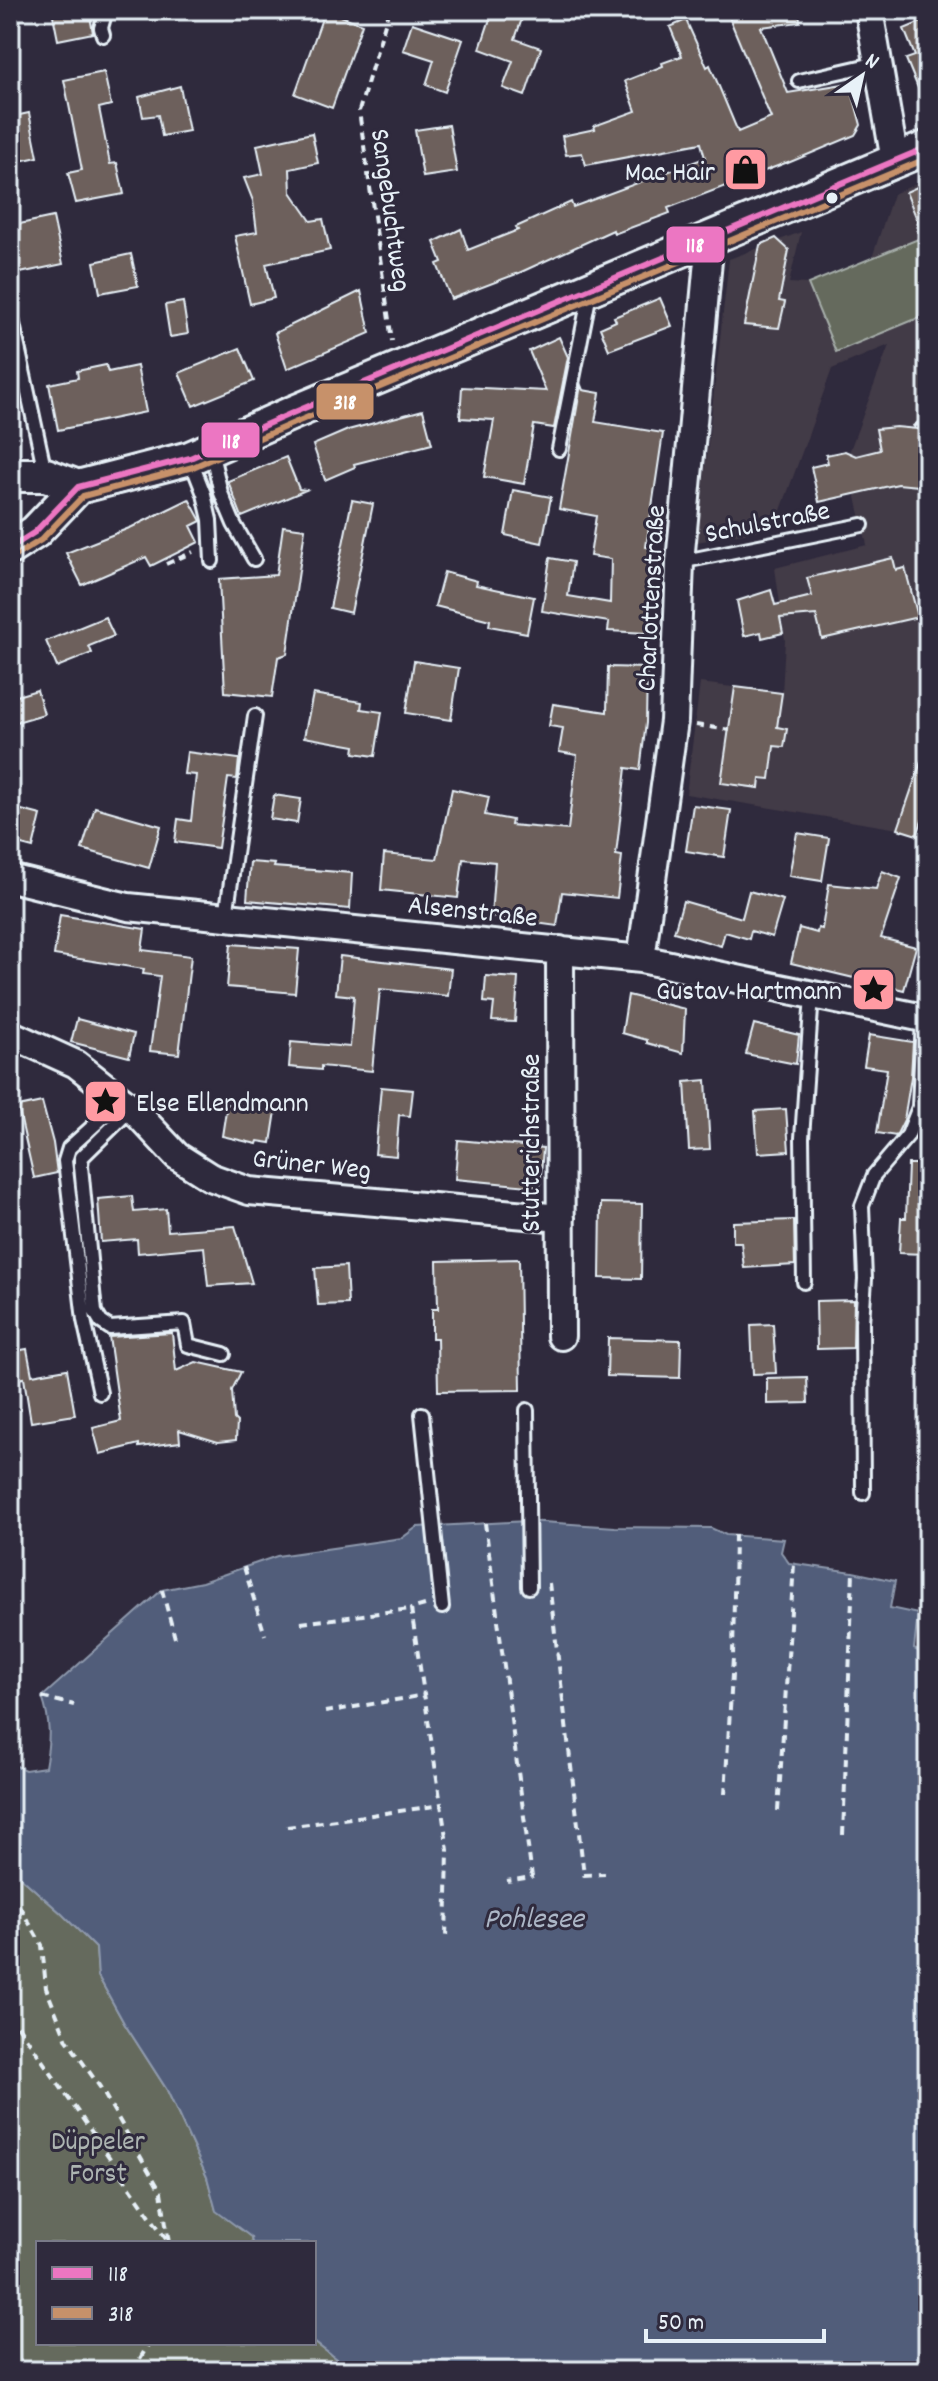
<svg xmlns="http://www.w3.org/2000/svg" width="938" height="2381" viewBox="0 0 938 2381" font-family="Dekko,sans-serif">
<rect width="100%" height="100%" fill="#2f2a3d"/>
<filter id="ink" filterUnits="userSpaceOnUse"><feTurbulence type="fractalNoise" baseFrequency=".0125" numOctaves="2"/><feDisplacementMap in="SourceGraphic" scale="16" xChannelSelector="R" yChannelSelector="G"/><feConvolveMatrix kernelMatrix="1 2 1 2 8 2 1 2 1" color-interpolation-filters="sRGB"/></filter>
<g filter="url(#ink)">
<path fill="#423a46" d="M928,179V750L925,749L898,829L686,794L700,683L782,693L785,640L775,568L867,545L847,458L889,345L832,369L775,527L697,542L729,259L801,232L789,283L808,284L872,258L893,194Z"/>
<path fill="#656b5d" stroke="#a6aeaa" stroke-width="2" d="M928,235V314L836,352L808,284Z
M10,1868L61,1913L96,1948L98,1976L124,2023L167,2090L207,2177L216,2210L251,2237L252,2243H38V2343L314,2342L352,2371H10Z"/>
<path fill="#515d7a" stroke="#8d98ac" stroke-width="2" d="M528,1521L615,1527L711,1528L726,1535L784,1539L781,1552L789,1563L853,1572L895,1581L890,1608L918,1614L914,1649L928,1655V2371H352L314,2342V2243H252L251,2237L216,2211L207,2177L167,2090L124,2023L98,1976L96,1948L61,1913L10,1868V1763L25,1770L45,1767C50,1740 51,1723 42,1697L162,1590L202,1582L277,1556L402,1538L417,1527Z"/>
<path fill="#6d615c" stroke="#e8f1f8" stroke-width="2" d="M52,10H89L93,33L58,40Z
M325,10L362,24L332,108L295,94Z
M493,10H525L515,39L541,48L525,96L503,88L513,61L480,49Z
M726,10H799L800,22L761,27L788,93L850,83L861,125L855,135L788,163V162L668,208L670,213L614,234L613,230L519,273L451,299L437,264L442,262L434,242L461,229L468,250L518,230L516,227L571,202L573,207L705,158L701,143L586,165L582,153L566,155L562,136L595,129L594,126L636,111L625,81L663,66L662,63L682,56L670,27L686,20L707,67L710,65L738,132L771,118Z
M928,19V112L906,59L915,56L904,29Z
M412,23L463,40L445,92L426,85L434,60L403,50Z
M104,72L111,105L99,108L110,164L117,163L124,194L76,203L68,173L82,170L64,80Z
M180,86L189,131L162,136L158,115L143,117L139,97Z
M29,113L38,157L10,163V117Z
M449,125L457,172L423,177L415,130Z
M312,133L318,163L290,169L291,192L311,221L323,219L330,250L266,264L274,298L250,304L235,236L257,232L253,201L244,178L263,174L257,145Z
M928,182V243L927,244L906,192Z
M53,217L63,264L20,273L10,226Z
M776,238L789,250L779,301L785,302L779,328L744,325L760,245Z
M131,254L138,286L100,293L94,262Z
M361,291L370,333L287,369L275,333Z
M660,298L672,326L609,350L600,328L616,321L614,317Z
M183,302L188,334L170,337L165,305Z
M559,337L568,357L554,428L534,425L524,484L484,477L494,420L460,418L462,387L546,391L529,351Z
M240,348L254,381L193,406L179,373Z
M106,365L108,372L137,366L146,412L58,430L49,384L78,378L77,371Z
M581,385L583,390L600,393L595,422L663,433L646,547L651,548L647,575H650L648,633L608,631L609,622L542,611L550,558L573,562L568,596L610,603L611,559L590,556L596,516L559,509Z
M423,410L432,444L354,464L355,467L325,480L313,445L348,430Z
M896,427L928,430V487L898,484L819,502L811,467L828,463L826,455L845,451L856,456L880,450L876,429Z
M286,457L299,489L306,490L242,517L228,481Z
M513,490L551,497L542,543L505,535Z
M189,499L201,521L191,526L199,542L151,566L146,557L82,585L66,553L132,527Z
M352,500L373,504L351,613L330,608Z
M283,526L305,529L287,654L278,657L272,697L225,692L219,579L276,575Z
M893,558L896,570L905,568L918,617L822,639L816,615L780,618L783,633L762,638L761,632L744,636L737,601L771,590L775,605L812,596L807,578Z
M444,572L477,581L476,585L534,597L527,633L489,626L490,620L435,606Z
M105,617L114,636L89,646L92,653L57,667L46,641Z
M414,661L459,668L451,720L406,713Z
M608,667L647,668L646,723L640,770L626,768L616,855L622,856L617,898L562,892L557,926L491,917L495,862L463,859L458,898L381,890L384,854L437,859L452,789L489,797L485,815L512,820L511,825L568,830L577,755L559,752L563,728L549,726L553,704L607,712Z
M735,687L782,693L777,727L787,729L784,747L774,746L770,779L760,778L759,788L721,783Z
M37,690L44,714L10,724V698Z
M313,694L362,702L361,709L382,712L375,756L354,753L355,746L304,737Z
M925,750H928V804L917,835L898,829Z
M187,752L239,759L237,779L228,778L218,848L175,842L178,819L191,821L196,775L184,774Z
M274,795L301,799L297,823L270,819Z
M693,805L731,810L724,857L686,851Z
M10,807L41,815L33,848L10,842Z
M95,807L161,826L149,868L82,849Z
M797,833L829,838L822,881L789,876Z
M250,862L275,864L274,867L352,873L350,909L247,900Z
M882,871L901,878L881,938L916,947L904,990L791,963L799,928L817,933L818,928L822,929L829,884L876,889Z
M749,891L783,900L772,937L751,931L749,939L725,932L721,946L674,932L683,901L742,918Z
M60,915L145,929L142,950L191,956L179,1054L150,1051L160,976L143,974L144,969L54,955Z
M231,944L299,949L295,993L227,987Z
M340,956L451,969L448,996L380,989L372,1071L321,1066V1070L289,1067L291,1042L350,1047L354,996L336,994Z
M486,976L518,978L515,1022L492,1021L494,1003L484,1002Z
M628,995L685,1009L683,1053L647,1043V1040L622,1033Z
M77,1019L134,1034L129,1057L71,1042Z
M754,1024L799,1035L796,1064L746,1054Z
M869,1035L913,1042L911,1077L904,1120L896,1136L877,1133L887,1069L864,1066Z
M706,1080L710,1149L689,1150L685,1082Z
M381,1087L413,1090L410,1116L399,1115L396,1156L375,1154Z
M42,1102L53,1143L57,1173L34,1178L18,1107Z
M227,1104L276,1111L271,1143L258,1141L257,1144L222,1136Z
M786,1109L789,1151L758,1153L755,1111Z
M458,1140L543,1148L540,1187L455,1179Z
M908,1164H927L924,1254L899,1253L901,1218H906Z
M132,1196L134,1212L166,1209L168,1231L235,1226L252,1283L208,1286L204,1247L138,1253L137,1239L101,1242L98,1199Z
M601,1203L642,1204L641,1279L600,1278Z
M794,1220L795,1265L744,1268L741,1242H733V1222Z
M519,1259L521,1390L438,1391L437,1338H432V1309H438L437,1261Z
M346,1266L348,1304L318,1305L315,1268Z
M854,1300L853,1348L817,1349L816,1301Z
M773,1324L776,1373L753,1374L751,1325Z
M172,1333L176,1371L196,1362L241,1372L232,1390L234,1419L237,1422L236,1440L218,1442L179,1430L180,1442L139,1447V1444L100,1454L93,1428L121,1421L109,1337Z
M608,1338L681,1340L680,1378L607,1376Z
M27,1349L32,1375L67,1369L75,1415L31,1422L24,1378L10,1380V1352Z
M807,1377L808,1403L767,1404V1378Z"/>
<g fill="none" stroke-linecap="round" stroke-linejoin="round">
<defs>
<path id="service" d="M10,15L12,10
M103,35L101,28L106,10
M799,81L878,63
M10,310L45,472
M559,449L590,293
M211,450L221,493L234,524L254,559
M191,461L204,494L210,520L212,561
M680,562L862,525
M226,916L255,716
M132,1108L82,1157L81,1166L95,1312L101,1322L110,1328L184,1323L188,1345L224,1354
M804,1282L802,1138L812,995
M100,1393L84,1320L65,1161L69,1148L122,1100
M527,1410L529,1587
M422,1414L442,1607
M863,1493L862,1322L865,1279L862,1206L874,1175L908,1135L919,1107L923,1019"/>
<path id="minor" d="M869,10L895,161
M10,878L128,907L641,959L928,1019
M560,950L561,1336
M641,959L674,721L680,562L710,239
M10,1034L76,1064L132,1108L177,1156L210,1177L249,1191L561,1218"/>
<path id="tertiary" d="M10,475H46L78,487
M10,548L35,532L78,487L190,458L290,414L928,147"/>
</defs>
<use href="#service" stroke="#e8f1f8" stroke-width="18"/>
<use href="#minor" stroke="#e8f1f8" stroke-width="32"/>
<use href="#tertiary" stroke="#e8f1f8" stroke-width="38"/>
<path stroke="#e8f1f8" stroke-width="4" stroke-dasharray="8 6" stroke-linecap="butt" d="M389,10L359,111L392,341
M913,427L928,416
M166,564L193,552
M696,725L730,730
M485,1523L532,1877L507,1881
M244,1567L265,1635
M549,1583L584,1875L605,1874
M162,1590L175,1638
M425,1605L411,1609L448,1850L446,1939
M301,1623L410,1609
M42,1697L74,1705
M325,1712L425,1695
M725,1794L733,1658L735,1535
M778,1811L794,1564
M287,1827L442,1805
M843,1835L853,1572
M10,1896L18,1904L42,1945L46,1988L67,2040L100,2087L161,2192L169,2243
M10,2014L168,2242
M133,2371L149,2343"/>
<use href="#service" stroke="#2f2a3d" stroke-width="12"/>
<use href="#minor" stroke="#2f2a3d" stroke-width="26"/>
<use href="#tertiary" stroke="#2f2a3d" stroke-width="32"/>
<defs>
<path id="bus-1" d="M10,548L35,532L78,487L190,458L290,414L928,147"/>
<path id="bus-2" d="M15,556L41,540L83,496L193,467L294,423L928,158"/>
</defs>
<use href="#bus-1" stroke="#2f2a3d" stroke-width="12"/>
<use href="#bus-2" stroke="#2f2a3d" stroke-width="12"/>
<use href="#bus-1" stroke="#ec76c2" stroke-width="6"/>
<use href="#bus-2" stroke="#c7916a" stroke-width="6"/>
</g>
</g>
<defs>
<symbol id="shop-square" viewBox="-11 -11 22 22"><rect x="-9" y="-9" width="18" height="18" rx="4" fill="#ff9aa2" stroke="#2f2a3d"/><path d="M-5-2.5h2.3a2.7 3.5 0 0 1 5.4 0H5L5.5 6h-11ZM-1.5-2.5h3a1.5 2.3 0 0 0-3 0Z" fill="#111"/></symbol>
<symbol id="sight-square" viewBox="-11 -11 22 22"><rect x="-9" y="-9" width="18" height="18" rx="4" fill="#ff9aa2" stroke="#2f2a3d"/><path d="M0-6L1.8-2.2L6-1.7L2.9 1.2L3.7 5.4L0 3.3L-3.7 5.4L-2.9 1.2L-6-1.7L-1.8-2.2Z" fill="#111"/></symbol>
</defs>
<g fill-rule="evenodd">
<use href="#shop-square" x="720" y="144" width="51" height="51"/>
<use href="#sight-square" x="848" y="964" width="51" height="51"/>
<use href="#sight-square" x="80" y="1076" width="51" height="51"/>
</g>
<circle fill="#e8f1f8" stroke="#2f2a3d" stroke-width="3" cx="832" cy="198" r="7"/>
<g text-anchor="middle" stroke-width="6" stroke-linejoin="round" paint-order="stroke">
<g font-size="28" fill="#e8f1f8" stroke="#2f2a3d" text-anchor="end">
<text x="715" y="180">Mac Hair</text>
<text x="842" y="999">Gustav Hartmann</text>
<text x="136" y="1111" text-anchor="start">Else Ellendmann</text>
</g>
<g font-size="28" fill="#e8f1f8" stroke="#2f2a3d">
<text transform="translate(393 210) rotate(82)" y="10">Sangebuchtweg</text>
<text transform="translate(767 520) rotate(-11)" y="10">Schulstraße</text>
<text transform="translate(649 598) rotate(-87)" y="10">Charlottenstraße</text>
<text transform="translate(473 909) rotate(6)" y="10">Alsenstraße</text>
<text transform="translate(529 1143) rotate(-90)" y="10">Stutterichstraße</text>
<text transform="translate(312 1162) rotate(6)" y="10">Grüner Weg</text>
</g>
<g font-size="28" fill="#adb5b2" stroke="#2f2a3d">
<text x="98" y="2149">Düppeler<tspan x="98" dy="32">Forst</tspan></text>
</g>
<g font-size="30" font-style="italic" fill="#acb6c6" stroke="#2f2a3d">
<text x="534" y="1927">Pohlesee</text>
</g>
</g>
<g stroke="#2f2a3d" stroke-width="3">
<rect x="665" y="225" width="61" height="39" rx="8" fill="#ec76c2"/>
<rect x="315" y="382" width="60" height="39" rx="8" fill="#c7916a"/>
<rect x="200" y="421" width="61" height="38" rx="8" fill="#ec76c2"/>
</g>
<g font-size="22" text-anchor="middle" font-weight="bold" fill="#fff">
<text x="695" y="252">118</text>
<text x="345" y="409">318</text>
<text x="231" y="448">118</text>
</g>
<rect width="938" height="2381" fill="none" stroke="#2f2a3d" stroke-width="40"/>
<rect x="20" y="20" width="898" height="2341" fill="none" stroke="#e8f1f8" stroke-width="3" filter="url(#ink)"/>
<rect x="36" y="2241" width="280" height="104" fill="#2f2a3d" stroke="#797a88" stroke-width="2"/>
<rect x="52" y="2267" width="40" height="12" fill="#ec76c2" stroke="#797a88" stroke-width="2"/>
<text x="108" y="2281" font-size="24" fill="#e8f1f8">118</text>
<rect x="52" y="2307" width="40" height="12" fill="#c7916a" stroke="#797a88" stroke-width="2"/>
<text x="108" y="2321" font-size="24" fill="#e8f1f8">318</text>
<g transform="translate(862 76) rotate(34)" stroke="#2f2a3d" stroke-width="6" paint-order="stroke">
<path d="M0-6L14 30L0 20L-14 30Z" fill="#e8f1f8"/>
<text y="-12" font-size="22" font-weight="bold" text-anchor="middle" fill="#e8f1f8">N</text>
</g>
<path d="M646 2329v12h178v-12" fill="none" stroke="#e8f1f8" stroke-width="4"/>
<text x="658" y="2329" font-size="24" fill="#e8f1f8" stroke="#2f2a3d" stroke-width="6" paint-order="stroke">50 m</text>
</svg>
